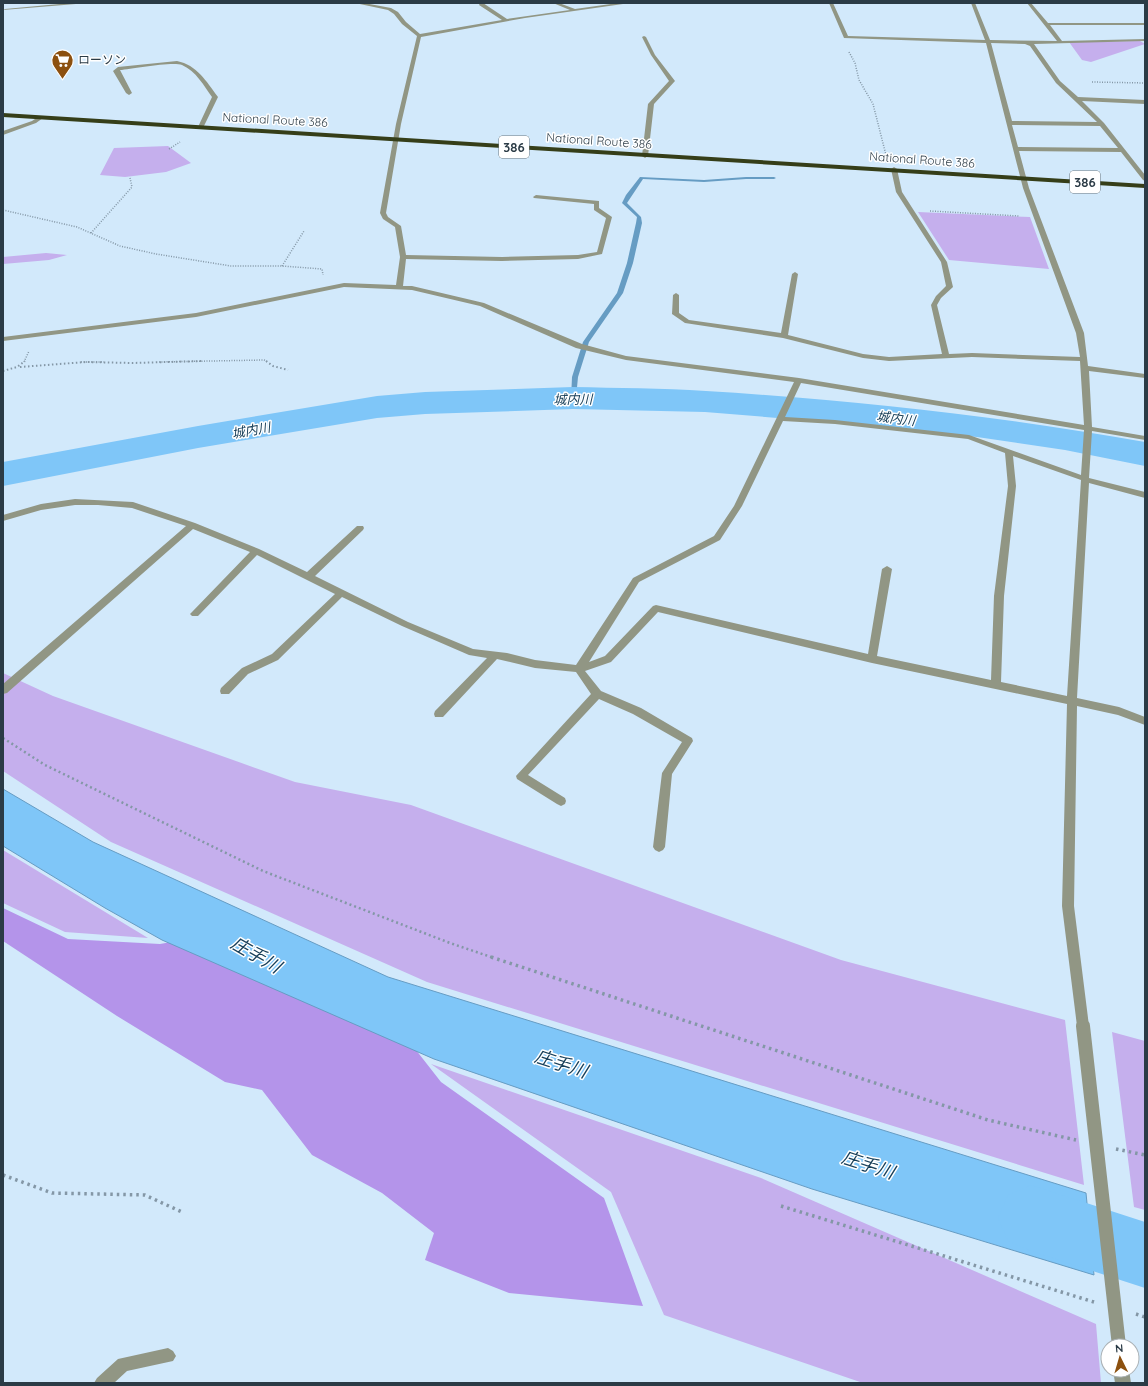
<svg xmlns="http://www.w3.org/2000/svg" width="1148" height="1386" viewBox="0 0 1148 1386" font-family="Quicksand,'Noto Sans JP',sans-serif">
<rect width="100%" height="100%" fill="#d2e9fb"/>
<path fill="#c5afed" d="M1140,41L1145,44L1091,62L1082,60L1069,42Z
M168,146L191,163L166,172L125,177L100,175L114,148Z
M918,212L1030,217L1049,269L949,260Z
M46,253L67,255L49,260L3,264V257Z
M3,673L53,696L295,782L411,805L841,960L1065,1020L1084,1185L427,982L111,842L3,771Z
M3,850L148,938L65,932L3,903Z
M1112,1032L1145,1041V1210L1134,1207Z
M431,1064L761,1178L1096,1324L1101,1383H863L664,1315L611,1192Z"/>
<path fill="#b494ea" d="M3,908L68,939L160,944L199,937L405,1036L441,1082L604,1198L643,1306L509,1293L425,1260L434,1233L382,1193L312,1155L262,1090L225,1082L117,1016L3,941Z"/>
<path fill="#7fc6f8" stroke="#669cc3" d="M3,789L93,842L388,977L1086,1193L1094,1275L812,1189L434,1059L162,940L105,908L3,846Z
M1137,1228L1145,1230V1290Z"/>
<g fill="none" stroke-linecap="round" stroke-linejoin="round">
<path fill="#669cc3" fill-rule="evenodd" d="M640,177L704,180L746,177H774L776,178L774,179H746L704,182L643,179L627,203L641,217L642,223L633,263L623,293L589,342L578,377L576,398L575,399H571L572,377L583,342L617,293L627,263L636,223L637,217L622,203L626,195Z"/>
<path fill="#7fc6f8" fill-rule="evenodd" d="M573,387C617,388 662,388 706,391C853,400 1000,416 1145,442V466L1065,450L977,437L852,424L705,412L573,409L425,414L377,418L198,448L3,486V462L198,426L377,396L425,392Z
M1031,1185L1145,1222V1288L1031,1251L1008,1241L998,1218L1008,1195Z"/>
<path stroke="#8497a6" stroke-width="1.5" stroke-dasharray="1 1.5" stroke-linecap="butt" d="M849,52L855,63L859,80L873,104L886,155
M1092,82L1145,83
M169,149L180,142
M3,210L77,227L120,246L156,254L231,266H282L322,269L323,275
M930,211L1019,216
M91,233L132,187L130,178
M282,266L304,231
M24,362L29,351
M81,362H104
M159,362L264,360L268,362"/>
<path stroke="#8497a6" stroke-width="2" stroke-dasharray="1.5 2.5" stroke-linecap="butt" d="M266,361L273,366L288,370
M20,367L86,362L132,363L203,361
M3,371L17,367L25,361"/>
<path stroke="#8497a6" stroke-width="2.5" stroke-dasharray="2 3" stroke-linecap="butt" d="M3,738L45,765L263,871L450,943L494,958"/>
<path stroke="#8497a6" stroke-width="3.5" stroke-dasharray="2.5 4" stroke-linecap="butt" d="M491,957L988,1120L1076,1140
M1116,1149L1145,1155
M3,1175L52,1193L145,1195L184,1213
M781,1206L1094,1302
M1136,1314L1145,1317"/>
<path fill="#919684" fill-rule="evenodd" d="M70,3H88L3,10L5,9Z
M355,3H364L391,8L398,12L406,22L420,34L502,20L479,5L480,3H483L507,19L570,10L553,3H559L575,9L618,3H630L525,18L421,37L401,124L386,213L388,217L401,226L406,255L502,257L578,255L597,252L606,218L594,210V204L534,198L533,197L536,195L599,201V208L612,217L602,254L578,259L502,261L406,259L403,286H412L484,303L582,344L626,356L799,378L1084,425L1080,361L972,357L889,361L863,358L783,338L685,323L672,314L673,295L676,293L679,295V313L689,320L781,333L792,274L795,272L798,274L788,335L863,354L889,357L942,354L931,305L936,296L946,286L941,262L896,192L891,169L894,167L897,169L902,192L947,262L953,287L941,298L937,305L949,354L972,353L1080,357L1076,333L1023,188L986,43L844,38L829,3H833L848,36L985,40L971,3H975L990,40L1057,41L1027,3H1031L1048,23H1145V25H1050L1062,41L1145,39V41L1034,44L1060,81L1078,97L1145,100V104L1082,101L1104,123L1145,175V181L1143,180L1121,152L1019,151L1029,188L1084,333L1088,366L1145,374V378L1089,371L1092,427L1145,436V440L1092,431L1089,478L1145,492V498L1089,483L1077,698L1119,707L1145,717V725L1118,715L1077,706L1074,906L1089,1026L1087,1030L1083,1032L1079,1030L1077,1026L1062,906L1067,704L872,663L658,612L611,662L585,671L601,691L641,708L692,738L693,741L672,774L665,847L663,850L659,852L655,850L653,847L662,773L682,742L633,714L599,699L528,775L565,798L566,801L565,804L561,806L557,804L517,779L516,776L591,694L576,672L535,668L497,659L443,717H435L434,714L435,711L487,658L469,655L402,626L342,597L278,660L248,674L229,694H221L220,691L221,688L242,668L272,654L335,594L257,555L198,616H192L190,614L192,612L250,552L193,529L7,693L3,694V684L186,526L132,508L98,505H75L41,510L3,521V515L41,504L75,499L133,502L195,523L259,549L307,572L357,526H363L364,528L363,530L315,576L408,622L473,649L507,653L535,660L576,665L633,578L714,536L734,506L794,382L626,360L576,348L480,306L412,290L344,287L196,317L3,341V337L196,313L344,283L396,285L400,257L395,227L383,219L380,213L396,124L417,36L402,24L394,14L388,10ZM991,43L1025,44L1030,46L1056,83L1097,122L1012,121ZM1012,125L1100,126L1118,148L1018,147ZM801,383L1084,430L1081,475L969,435L835,420L785,417ZM783,421L835,424L968,439L1005,453L1008,486L994,596L991,680L877,656L892,569L887,566L882,569L868,654L656,605L653,606L605,656L589,662L639,582L720,540L742,506ZM1013,456L1081,480L1067,696L1001,682L1004,596L1016,486Z
M644,36L646,37L655,55L675,81L654,104L648,156L645,158L642,156L648,104L669,81L651,55L642,37Z
M177,61C197,65 206,81 218,97L203,128L198,127L212,97C204,86 196,71 182,65C173,61 132,69 120,70L132,93L129,95L126,93L113,71L118,67Z
M38,117L43,118L36,123L3,135V131L32,121Z
M168,1348L173,1351L176,1356L173,1361L127,1371L114,1383H94L97,1378L118,1359Z
M1113,1370H1129L1131,1383H1115Z"/>
<path fill="#353e19" fill-rule="evenodd" d="M3,113L1145,184V188L3,117Z"/>
<path stroke="#919684" stroke-width="14" d="M1083,1026L1119,1346"/>
</g>
<defs>
<symbol id="supermarket-pin" viewBox="-11 -11 22 30"><path d="M0 17L-7.5 6A9.5 9.5 0 1 1 7.5 6Z" fill="#8c500f" stroke="#fff"/><path d="M-6-5.5h2.5l.6 2H6L4.5 2H-2.5L-4.4-4H-6ZM-1.5 3.2a1.3 1.3 0 1 0 .1 0ZM3 3.2a1.3 1.3 0 1 0 .1 0Z" fill="#fff"/></symbol>
</defs>
<g fill-rule="evenodd">
<use href="#supermarket-pin" x="50" y="48" width="25" height="34"/>
</g>
<g text-anchor="middle" stroke-width="3" stroke-linejoin="round" paint-order="stroke">
<g font-size="12" fill="#2b3b46" stroke="#fff" text-anchor="start">
<text x="78" y="64">ローソン</text>
</g>
<g font-size="12" fill="#2b3b46" stroke="#fff">
<text transform="translate(275 120) rotate(3)" y="4">National Route 386</text>
<text transform="translate(599 141) rotate(4)" y="4">National Route 386</text>
<text transform="translate(922 160) rotate(4)" y="4">National Route 386</text>
</g>
<g fill="#fff" stroke="#6b767e" stroke-width="1">
<rect x="499" y="136" width="30" height="22" rx="3"/>
<rect x="1070" y="171" width="30" height="22" rx="3"/>
</g>
<g font-size="13" font-weight="bold" fill="#2b3b46">
<text x="514" y="152">386</text>
<text x="1085" y="187">386</text>
</g>
<g font-size="13" font-style="italic" fill="#19405a" stroke="#fff">
<text transform="translate(573 399) rotate(-1)" y="5">城内川</text>
<text transform="translate(896 418) rotate(7)" y="5">城内川</text>
<text transform="translate(251 430) rotate(-10)" y="5">城内川</text>
</g>
<g font-size="18" font-style="italic" fill="#19405a" stroke="#fff">
<text transform="translate(256 955) rotate(30)" y="6">庄手川</text>
<text transform="translate(561 1064) rotate(18)" y="6">庄手川</text>
<text transform="translate(868 1165) rotate(18)" y="6">庄手川</text>
</g>
</g>
<rect width="1148" height="1386" fill="none" stroke="#2b3b46" stroke-width="8"/>
<g transform="translate(1120 1358) rotate(355)"><circle r="19" fill="#ffffff" stroke="#aab1b5"/>
<path d="M0-3L7 15L0 10L-7 15Z" fill="#8c500f"/>
<text y="-6" font-size="11" font-weight="bold" text-anchor="middle" fill="#2b3b46">N</text>
</g>
</svg>
